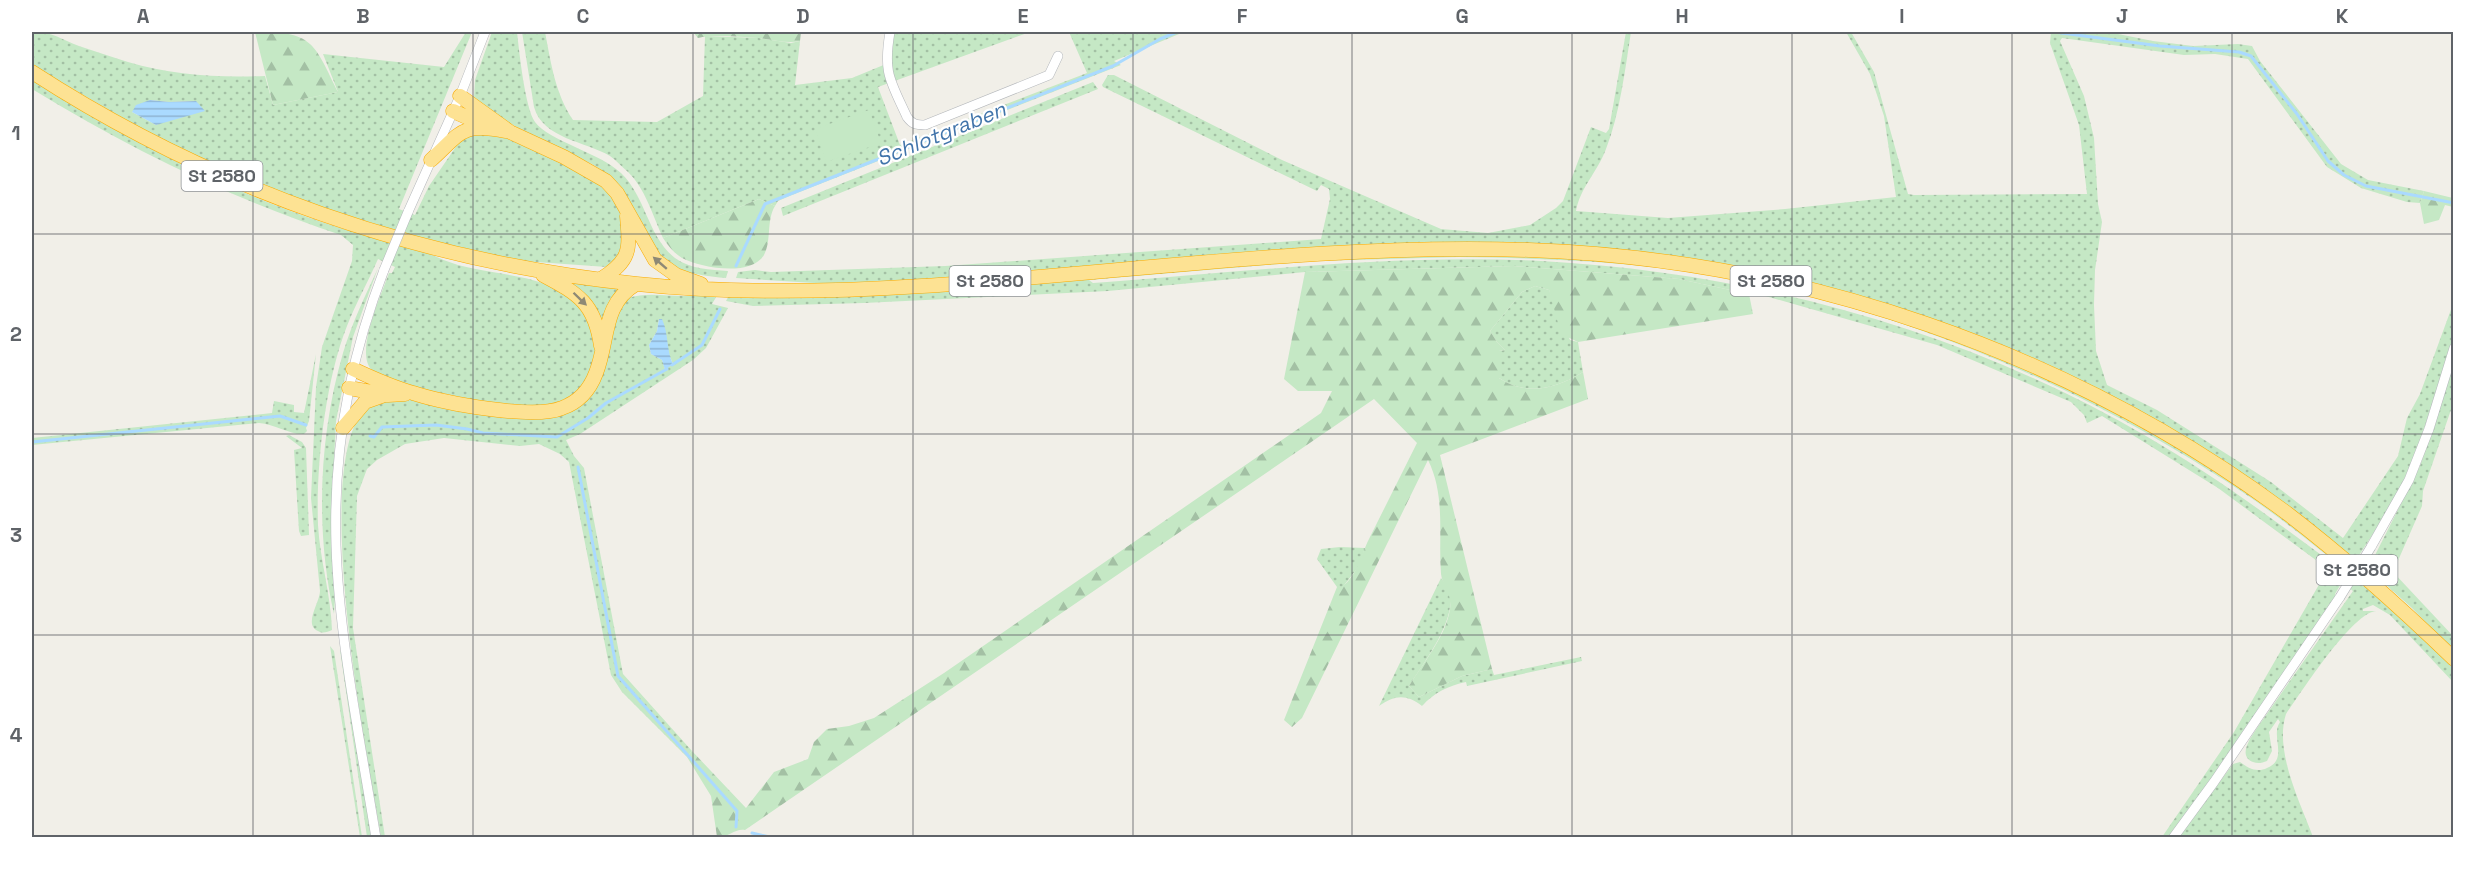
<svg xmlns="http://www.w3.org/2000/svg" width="2485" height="869" viewBox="0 0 2485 869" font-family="'Space Grotesk',sans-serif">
<defs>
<pattern id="grass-dots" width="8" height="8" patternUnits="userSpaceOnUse" patternTransform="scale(1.5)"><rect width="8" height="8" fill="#c5e8c5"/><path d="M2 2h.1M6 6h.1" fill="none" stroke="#a3c0a4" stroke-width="1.8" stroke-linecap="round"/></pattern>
<pattern id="forest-firs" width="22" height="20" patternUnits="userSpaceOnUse" patternTransform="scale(1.5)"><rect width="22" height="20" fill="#c5e8c5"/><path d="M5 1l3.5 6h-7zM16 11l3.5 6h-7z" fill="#a3c0a4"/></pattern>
<pattern id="water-rules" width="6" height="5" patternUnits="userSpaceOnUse" patternTransform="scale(1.5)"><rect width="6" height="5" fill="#aadaff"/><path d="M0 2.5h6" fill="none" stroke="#8eb4d2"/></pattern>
</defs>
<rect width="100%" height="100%" fill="#f1efe8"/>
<path fill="url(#grass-dots)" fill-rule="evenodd" d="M32,32C52,31 60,39 79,46C95,51 111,57 128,62C172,75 218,78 265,76L273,105L338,92L323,54L444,67L466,32H472L399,209L415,215L429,186L466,132L499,135L572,167L605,189L614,199L622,216L621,255L607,267L522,261L426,240L292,198L160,140L32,65ZM150,100L169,102L196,101L156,125L132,112Z
M492,32H517C519,50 525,109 535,122C549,141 598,152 621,173C646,197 648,237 675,258C690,269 711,270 728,271L726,278C672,273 658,265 636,215C629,199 622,186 608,175C594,163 576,157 560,149C529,134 500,120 474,98L475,80Z
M522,32H545C551,63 555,93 573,120L657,122L703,96L705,36L759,38L791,43L800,41L795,85L852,78L886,64L891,32H1030L878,87L900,145L1087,73L1069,32H1184L1114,61L1121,65L792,195L778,201L775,206L759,199L663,238C653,216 645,188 628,172C622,167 616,160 610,156C585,141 543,139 534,107Z
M1626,32H1631C1625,70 1620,113 1606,149C1598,171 1580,188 1576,211L1668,218L1785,209L1896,197L1884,116L1870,74L1846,32H1851L1874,72L1908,194L1914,195L2087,194L2079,125L2050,43L2051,32H2108L2153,41L2193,46L2238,44L2252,46L2260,61L2341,164L2368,180L2424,191L2420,203L2407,202L2361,188L2327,167L2248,59L2215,54L2184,55L2062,38L2060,41L2084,96L2094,138L2098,204L2102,222L2095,270L2094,305L2096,351L2107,385L2157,410L2271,482L2343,538L2398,456L2407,418L2420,394L2453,304L2454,335L2417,451L2393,503L2356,560C2290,511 2225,461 2155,420C1970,311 1743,253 1530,244L915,281L830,284L736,278L738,272L755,270L771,272L945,266L1321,239L1330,199L1329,189L1321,185L1317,191L1103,87L1102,85L1108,75H1114L1282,160L1441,229L1488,233L1530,225L1556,208L1563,201L1591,127L1606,133L1609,129Z
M32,80C125,138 223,190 328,224C361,235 396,242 430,254C439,258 448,262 458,265C490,274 527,274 557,289C565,293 574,301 582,306C589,312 597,344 595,354C580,433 492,403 437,392C417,388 385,385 371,369C355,351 382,293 389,273H392L395,267L378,259C368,282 356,303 347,326C325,382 316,466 318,525C320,560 331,595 332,630C327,632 323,634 318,631C303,625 320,602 320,591L311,498L316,387L322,347L352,261L353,245L341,235C232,199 130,149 32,89Z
M1093,82L1098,89L783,216L781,208Z
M1473,255C1551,257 1631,259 1708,273C1918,313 2123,394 2293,526C2350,570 2403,617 2453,668V682L2390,615L2373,605L2363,609V611H2378C2355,608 2300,694 2286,714C2274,751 2300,802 2313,837H2178L2233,764L2240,762C2248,768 2257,773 2267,768C2289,759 2270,736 2280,722L2278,719L2269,732L2272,751L2267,761C2262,763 2258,764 2253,762C2237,756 2251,737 2257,728L2353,591L2342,582L2335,594L2336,596L2249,726L2169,837H2162L2234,732L2328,569L2218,488L2102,416L2087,423L2084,415L2071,402L1937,345L1762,295L1749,294L1679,279L1513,266L1305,272L1108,291L864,303L753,306L726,301L729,295L1213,267L1343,258ZM1459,257C1529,258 1599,260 1669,269C1862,295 2049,369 2213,473C2250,496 2286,522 2320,550C2331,559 2345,567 2353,578L2339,570H2328V560C2269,516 2210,473 2146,436C1964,330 1751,272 1541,261C1396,254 1251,271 1107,282L1093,283L1089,280L1315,261Z
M378,268L353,337L336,421L331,524L335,598L334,614C315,530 319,435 343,353C352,323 365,296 378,268Z
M566,280L620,286L621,289L611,299L604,329Z
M1535,286L1549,290L1570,340L1578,342L1583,372C1557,388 1527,397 1499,378V351L1505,350L1497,342L1490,331L1522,292Z
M705,294H718L712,304L728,308L706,348L693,360L580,434L566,440L574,456L584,468L623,674L692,751L687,757L622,692L611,675L569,462L560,454L539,444L520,446L444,438L405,444L377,460L367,469L357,496L353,628L385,837H381C371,774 295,409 385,398C419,394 473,409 507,415C521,417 539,422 552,417C567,411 581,399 595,390C610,368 608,342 615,317C617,310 624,304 628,298C652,290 680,300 705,294ZM659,319L668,352L673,364L665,369L662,360L651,354L649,345L657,331Z
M316,354L309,421L306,428L307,431L304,434C290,435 275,424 259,423L32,445V438L272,413L274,401L294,405V412L304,413Z
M2453,365V404L2423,491L2422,506L2393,572L2453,636V651L2412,608L2368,569L2420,466Z
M289,435L302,442L306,448L309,535L301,536L299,531L294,450L302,448L286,436Z
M1340,547L1365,548L1359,566L1342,588L1337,587L1317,559L1321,549Z
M1441,578C1443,581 1447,586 1449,590C1458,619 1424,662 1409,686L1419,697L1462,676L1492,669L1494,675L1581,657L1582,661L1467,686L1466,682C1448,686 1435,692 1422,706C1406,694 1395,695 1379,706Z
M330,646L334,651L362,837H360Z
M340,650L343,659L372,837H367Z"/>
<path fill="url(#forest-firs)" d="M255,32C313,31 314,43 338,92L273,105Z
M693,32H801L800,41C786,44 772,39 758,38C742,37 713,34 698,38Z
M2424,191L2453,198V207L2445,205L2439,220L2424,224L2420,203Z
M759,199L775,206C766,221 772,240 764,255C751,277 701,268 682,258C674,253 668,246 663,238Z
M1513,266L1679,279L1749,294L1753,314L1578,342L1561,334L1549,290L1535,286L1522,292L1490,331L1497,342L1505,350L1499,351V378C1527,397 1557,388 1583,372L1588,399L1440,455L1492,669L1462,676L1419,697L1409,686C1423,663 1446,636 1450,609C1452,591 1442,585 1441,574C1438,536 1446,496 1428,460L1302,718L1292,727L1284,720L1337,587H1342C1358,574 1360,557 1369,539C1385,507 1401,475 1417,443L1374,399L745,830C735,828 728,838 717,837L711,796L687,757L692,751L746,808L774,772L808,759L814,742L827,729L849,726L874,718L944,673L1321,413L1332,391H1298L1284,379L1305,272Z"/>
<path fill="#c5e8c5" d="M869,110L881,143L826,162L815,129Z"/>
<path fill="url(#water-rules)" d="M150,100L169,102L196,101L205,111L156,125L132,112L136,105Z
M659,319H662C669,334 666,350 673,364L665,370L662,360L651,354L649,345L657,331Z"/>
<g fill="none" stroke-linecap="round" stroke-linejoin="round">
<path stroke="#aadaff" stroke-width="3" d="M2054,32L2160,46L2239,52L2251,56L2297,114L2328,161L2344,175L2366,186L2454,203
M736,266L765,204L1113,66L1160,39L1177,32
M672,365L702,345L720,309
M370,436L374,437L382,427L436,425L467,429L483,433L557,437L588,418L606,403L667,369
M32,442L280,416L306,425
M578,467L618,676L737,811L736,827
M752,833L774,838"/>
<defs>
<path id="minor" d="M890,32C883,73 890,80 907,117C912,124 916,125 925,125L1049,75L1058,56
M408,212L460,96L485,32
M2371,547L2409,480L2429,429L2454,348
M376,838C361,744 339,640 336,545C333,451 350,358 384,270
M2173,838L2214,782L2340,597"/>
<path id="highway" d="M32,72C214,190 421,262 637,284C731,294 828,292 922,286C1124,273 1326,243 1529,250C1799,259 2071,352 2288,514C2347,559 2401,608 2454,659
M460,96L510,132L564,157L606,181L617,193L655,260L676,275L701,284
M453,111L484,125
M431,160C461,133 461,122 505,131
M543,275C579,294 595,304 601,346
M601,279C631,260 630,250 627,216
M353,369C372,378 392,387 413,393C444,403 533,420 562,408C579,402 590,389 596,373C609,340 602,304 636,284
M349,388L388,395L405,394
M343,428L365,402L382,396"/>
</defs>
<use href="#minor" stroke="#b5b8bc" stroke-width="10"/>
<use href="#highway" stroke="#f9ab00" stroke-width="15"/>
<use href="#minor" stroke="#fff" stroke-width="9"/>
<use href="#highway" stroke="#fde293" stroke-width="14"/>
<defs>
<path id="minor-bridge" d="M384,270L408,212
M2340,597L2371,547"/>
</defs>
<use href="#minor-bridge" stroke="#b5b8bc" stroke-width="10" stroke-linecap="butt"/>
<use href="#minor-bridge" stroke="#fff" stroke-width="9"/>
</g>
<defs><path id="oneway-solid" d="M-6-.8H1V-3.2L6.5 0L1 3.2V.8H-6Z" transform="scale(1.5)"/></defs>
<g fill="#8e8975">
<use href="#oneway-solid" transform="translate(660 263) rotate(-139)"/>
<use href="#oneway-solid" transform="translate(580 299) rotate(44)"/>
</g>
<path fill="none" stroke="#5f6368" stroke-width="1.5" stroke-opacity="0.55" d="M253,32V838M473,32V838M693,32V838M913,32V838M1133,32V838M1352,32V838M1572,32V838M1792,32V838M2012,32V838M2232,32V838M32,234H2454M32,434H2454M32,635H2454"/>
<g text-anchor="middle" stroke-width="4.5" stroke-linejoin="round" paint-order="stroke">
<g fill="#fff" stroke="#8f9295" stroke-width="1.5">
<rect x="181.5" y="161" width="81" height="30" rx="4.5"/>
<rect x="949.5" y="266" width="81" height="30" rx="4.5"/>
<rect x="1730.5" y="266" width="81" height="30" rx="4.5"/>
<rect x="2316.5" y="555" width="81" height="30" rx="4.5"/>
</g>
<g font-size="18" font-weight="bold" fill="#5f6368">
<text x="222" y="182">St 2580</text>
<text x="990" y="287">St 2580</text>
<text x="1771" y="287">St 2580</text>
<text x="2357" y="576">St 2580</text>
</g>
<g font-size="21" font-style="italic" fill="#4174aa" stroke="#fff">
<text transform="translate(941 134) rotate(-22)" y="7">Schlotgraben</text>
</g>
</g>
<rect width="2485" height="869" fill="none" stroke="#ffffff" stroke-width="66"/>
<rect x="33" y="33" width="2419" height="803" fill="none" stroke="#5f6368" stroke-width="2"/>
<g font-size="20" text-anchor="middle" font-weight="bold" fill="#5f6368">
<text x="143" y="23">A</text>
<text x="363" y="23">B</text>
<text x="583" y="23">C</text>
<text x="803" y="23">D</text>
<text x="1023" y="23">E</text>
<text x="1242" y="23">F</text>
<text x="1462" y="23">G</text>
<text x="1682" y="23">H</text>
<text x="1902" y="23">I</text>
<text x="2122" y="23">J</text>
<text x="2342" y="23">K</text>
<text x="16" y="140">1</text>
<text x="16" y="341">2</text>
<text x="16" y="542">3</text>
<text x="16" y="742">4</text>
</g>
</svg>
